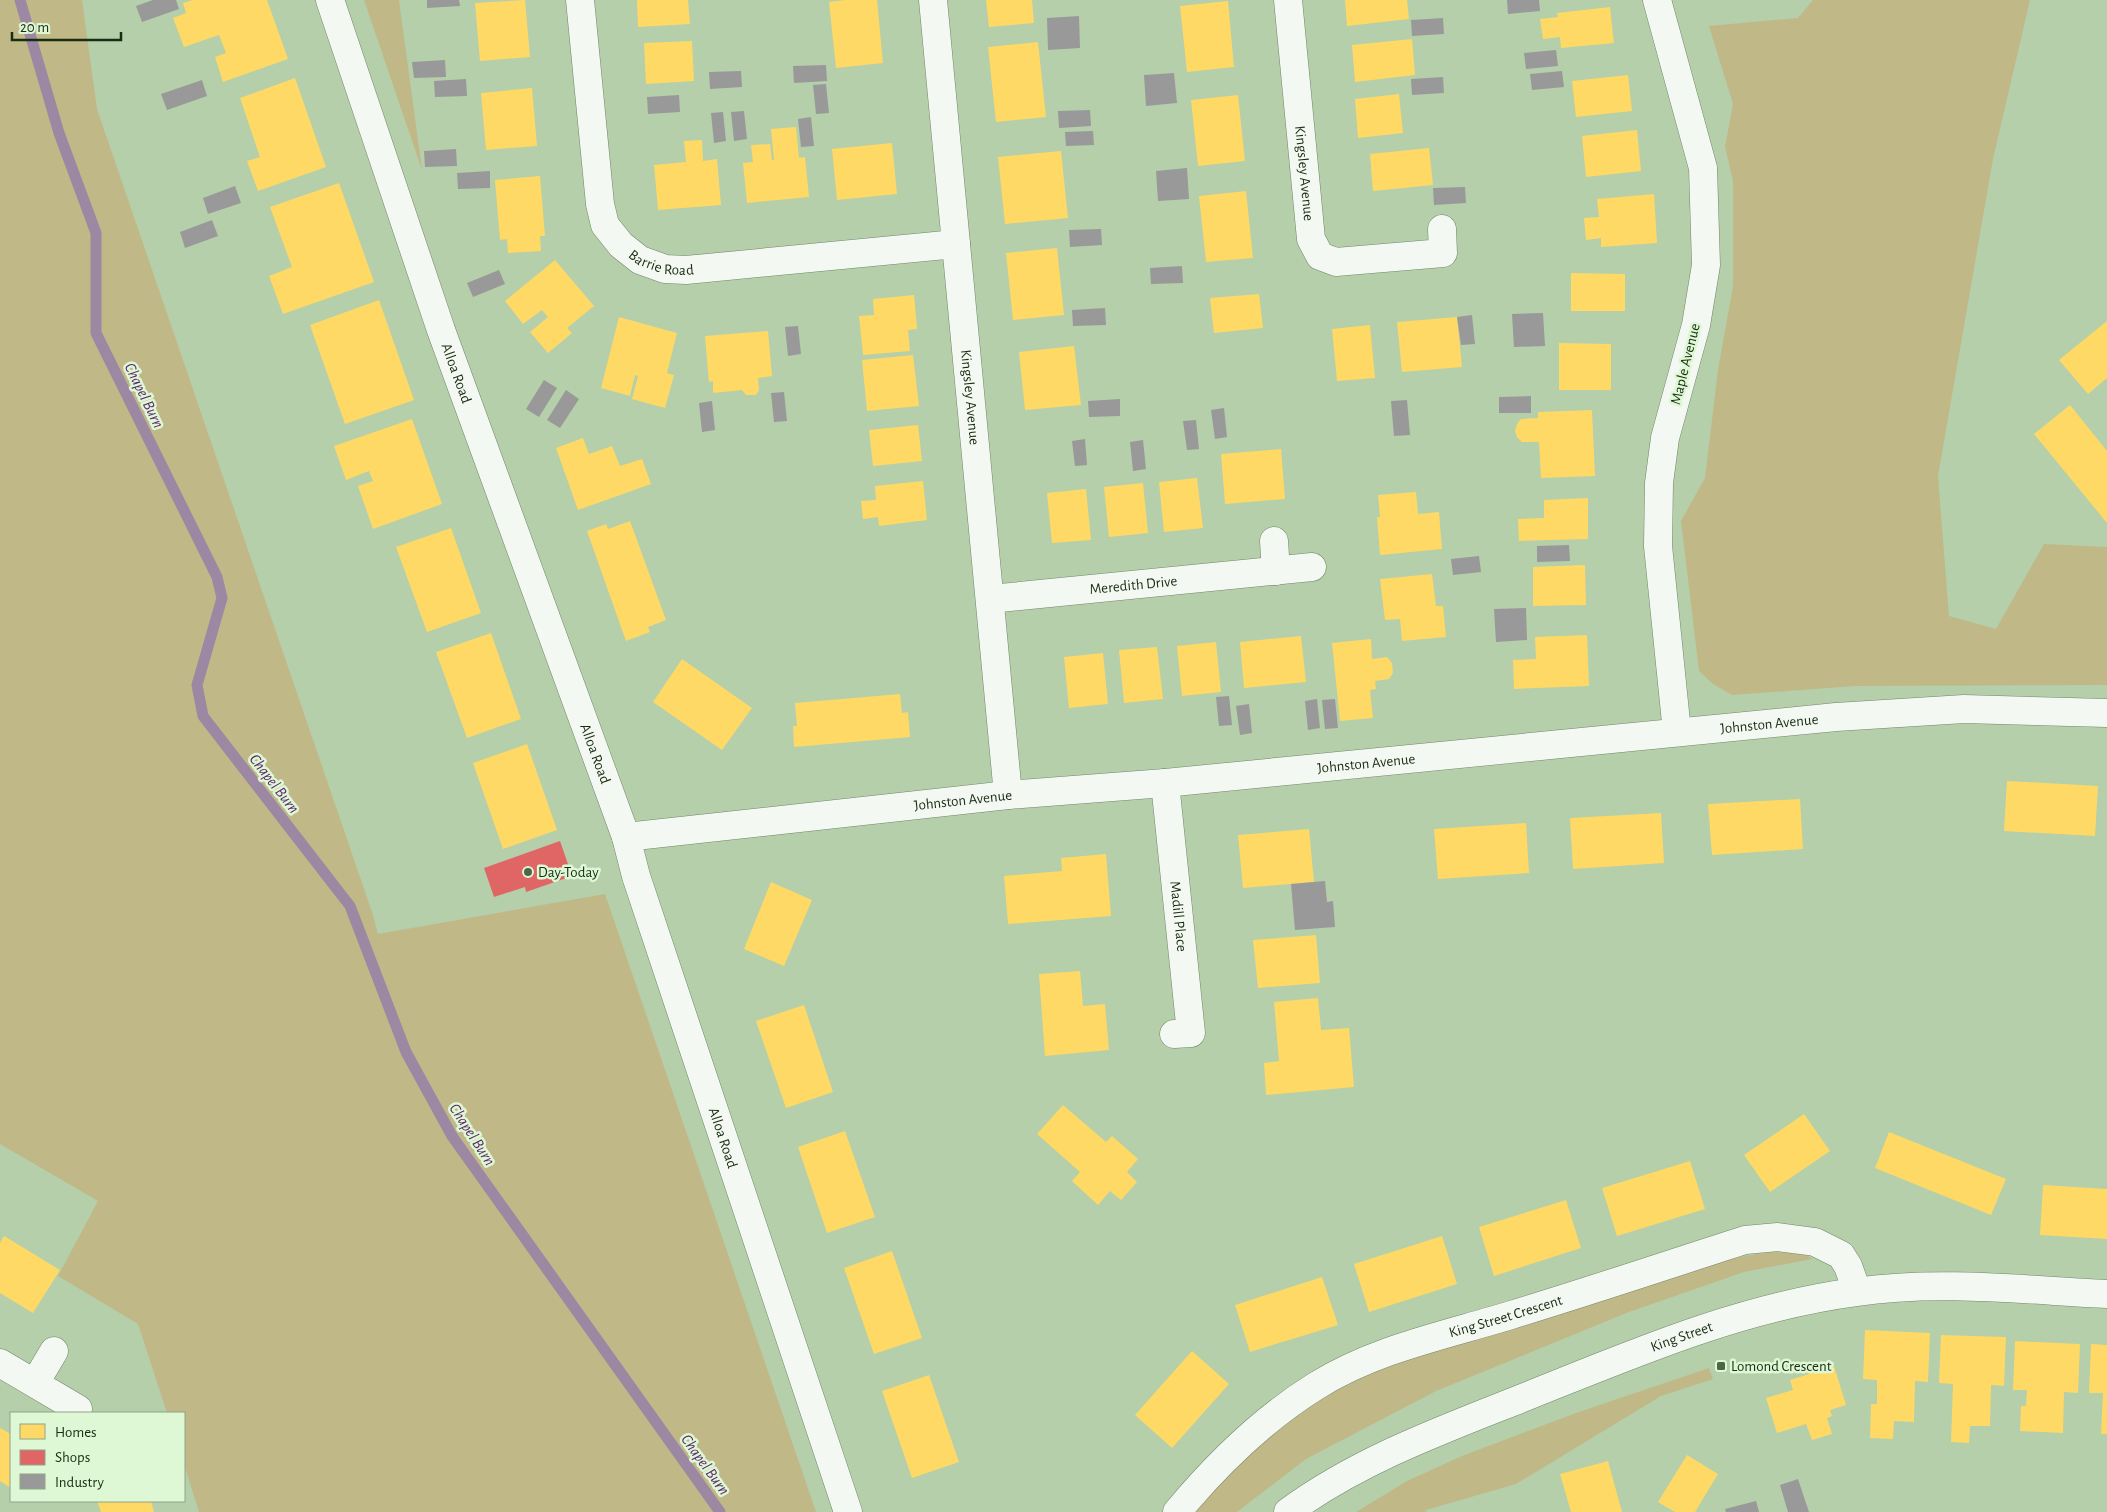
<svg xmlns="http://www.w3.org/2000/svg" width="2107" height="1512" viewBox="0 0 2107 1512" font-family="'Alegreya Sans',sans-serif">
<rect width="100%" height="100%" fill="#b4cfaa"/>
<path fill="#c1b888" d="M0,0H82L97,109L373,915L378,934L605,894L816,1512H199L184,1464V1413H167L138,1324L58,1276L98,1201L0,1144Z
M364,0H399L422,170Z
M1813,0H2030L1993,159L1938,476L1949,616L1996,629L2044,544L2107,547V685L1855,686L1732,695L1713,684L1699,671L1681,521L1705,478L1718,370L1733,286V181L1725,147L1733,104L1709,26L1798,18Z
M1771,1252L1804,1253L1812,1259L1744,1272L1629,1312L1436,1391L1306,1459L1237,1512H1194L1231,1467L1331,1387L1393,1361L1718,1260Z
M1709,1368L1713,1379L1661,1396L1516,1484L1426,1510V1512H1356L1407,1481L1462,1456L1576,1413Z"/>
<path fill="#ffd966" d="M193,0H267L288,59L223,82L215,57L226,53L219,35L184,47L173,18L186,13L183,3Z
M525,0L530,57L480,61L475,3Z
M637,0H688L690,24L638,27Z
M845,0H877L883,63L836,68L829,2Z
M986,0H1032L1034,23L989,27Z
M1345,0H1407L1409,19L1347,26Z
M1228,1L1234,67L1187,72L1180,6Z
M1610,7L1614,43L1561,48L1560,37L1543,39L1540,19L1558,17L1557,13Z
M1412,39L1415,75L1355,82L1352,45Z
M692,41L694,81L646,84L644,43Z
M1038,42L1046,117L996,122L988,47Z
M1628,75L1632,111L1576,117L1572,81Z
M295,78L326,167L258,191L247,161L260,157L240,98Z
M532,88L537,146L486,150L481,93Z
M1399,94L1403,133L1358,138L1355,99Z
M1238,95L1245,161L1198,166L1191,100Z
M796,127L799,158L805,157L809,197L747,203L743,163L753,162L751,145L770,144L772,160H774L771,129Z
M1637,130L1641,171L1586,177L1582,136Z
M702,140L703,161L717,159L721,205L658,210L654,165L686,162L684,141Z
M892,143L897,194L837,200L832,149Z
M1429,148L1433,185L1373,191L1370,154Z
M1061,151L1068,218L1005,224L998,157Z
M540,176L545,236H540L541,251L508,253L507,239L500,240L495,180Z
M339,183L374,282L283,314L269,276L292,267L270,207Z
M1246,191L1253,258L1206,262L1199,196Z
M1654,194L1657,243L1601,247V238L1586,240L1584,218L1599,217L1597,199Z
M1057,248L1064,315L1013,320L1006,253Z
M555,260L594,306L567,328L572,333L548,353L530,332L548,317L542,310L523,324L505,301Z
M1571,273L1625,274V311H1571Z
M1259,294L1263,328L1214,333L1210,298Z
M914,295L917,329L908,330L910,351L863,355L859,316L874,315L873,299Z
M379,300L414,400L345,424L310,325Z
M619,317L677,333L667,373L674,375L665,408L632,399L638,376L635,375L630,396L601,388Z
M1457,317L1462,367L1402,372L1397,322Z
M2107,321V378L2088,394L2059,360Z
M1370,325L1375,378L1337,381L1332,329Z
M768,331L772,376L758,378L759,390L756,395H746L742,390L713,393V381L709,382L705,336Z
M1559,343L1611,344V390H1559Z
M1074,346L1081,405L1025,410L1019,352Z
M913,355L919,406L867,411L862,360Z
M2070,405L2107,451V523L2034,434Z
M1592,410L1595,476L1541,478L1539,442H1522L1517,437L1515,431L1517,424L1521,419L1538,418V412Z
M412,419L442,504L373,529L358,486L373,481L369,471L346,480L334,446Z
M918,425L922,461L873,466L869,430Z
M583,438L589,454L612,446L620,466L642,459L651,484L578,510L556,448Z
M1281,449L1285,499L1225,504L1221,454Z
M1197,478L1203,528L1164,532L1159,482Z
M923,481L927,520L879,526L878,517L863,519L861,501L876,500L875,486Z
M1143,483L1148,533L1109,537L1104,487Z
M1086,489L1091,540L1052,543L1047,493Z
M1416,492L1418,514L1439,512L1442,549L1380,555L1377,517H1380L1378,495Z
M1588,498V539L1519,541L1518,519L1544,518V500Z
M630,521L666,620L648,627L650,632L626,641L587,531L606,524L608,529Z
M451,528L481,613L427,632L396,547Z
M1585,565L1586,605L1533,606V567Z
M1432,574L1436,606H1443L1446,637L1402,641L1400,619L1385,620L1380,579Z
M491,633L521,719L467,738L436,652Z
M1587,635L1589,686L1514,689L1513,660L1536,659L1535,637Z
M1301,636L1306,682L1244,688L1240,642Z
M1371,639L1372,659L1387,657L1392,663L1393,673L1389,679L1375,681L1376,689L1370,690L1373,718L1340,721L1332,643Z
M1216,642L1221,692L1182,696L1177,646Z
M1157,647L1163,699L1124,703L1119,650Z
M1103,653L1108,704L1069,708L1064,657Z
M682,659L752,708L722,750L653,702Z
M900,694L902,713L908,712L910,737L794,747L793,726H797L795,703Z
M527,744L557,830L503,849L473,763Z
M2007,781L2098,786L2095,836L2004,831Z
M1800,799L1803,849L1712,855L1708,804Z
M1661,813L1664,863L1573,869L1570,818Z
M1526,823L1529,873L1438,879L1434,829Z
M1309,829L1314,882L1243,888L1238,835Z
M1106,854L1111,916L1008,924L1004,876L1062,871L1061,858Z
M771,882L812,900L784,966L744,949Z
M1316,935L1320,983L1258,988L1253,940Z
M1080,971L1083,1006L1105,1004L1109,1050L1045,1056L1039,974Z
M1318,998L1321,1030L1349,1028L1354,1087L1266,1095L1264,1063L1279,1061L1274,1002Z
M804,1005L833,1092L786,1108L756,1021Z
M1063,1105L1106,1142L1112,1136L1138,1159L1127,1172L1137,1182L1121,1200L1110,1191L1098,1205L1072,1181L1080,1172L1037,1134Z
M1804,1114L1830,1151L1770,1192L1744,1155Z
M845,1131L875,1217L827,1233L798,1147Z
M1889,1132L2006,1179L1991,1215L1875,1168Z
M1690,1161L1705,1209L1617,1236L1602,1188Z
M2043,1185L2107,1189V1239L2040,1235Z
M1566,1200L1581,1248L1494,1276L1479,1227Z
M4,1236L60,1270L33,1313L0,1293V1243Z
M1442,1236L1457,1284L1369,1312L1354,1264Z
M892,1251L922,1338L874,1354L844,1268Z
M1322,1277L1338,1325L1250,1352L1235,1305Z
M1865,1330L1930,1333L1928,1382L1915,1381L1914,1422L1894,1421L1893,1439L1870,1438L1871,1404H1877V1380L1863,1379Z
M1941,1335L2006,1337L2004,1386L1991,1385L1990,1426H1970L1969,1443L1951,1442L1953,1384L1939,1383Z
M2015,1341L2080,1344L2078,1393L2064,1392L2063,1433L2020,1431L2021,1406H2026L2027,1390H2013Z
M2091,1344L2107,1345V1434H2101L2103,1393H2089Z
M1192,1351L1229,1384L1172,1448L1135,1415Z
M1834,1366L1846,1405L1830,1410L1832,1416L1827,1418L1832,1434L1812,1440L1806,1424L1777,1433L1766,1398L1793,1390L1790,1380Z
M929,1375L959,1462L912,1478L882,1391Z
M0,1428L11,1434V1488L0,1481Z
M1687,1455L1718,1474L1695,1512H1675L1658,1502Z
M1608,1461L1622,1512H1571L1560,1474Z
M97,1501H151L154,1512H101Z"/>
<path fill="#e06666" d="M560,841L572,876L526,892L525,887L494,897L484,868Z"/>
<path fill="#999" d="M153,0H176L179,9L142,22L136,6Z
M427,0H459L460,6L427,8Z
M1507,0H1539L1540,11L1508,14Z
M1079,16L1080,48L1048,50L1047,18Z
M1443,18L1444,34L1412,36L1411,20Z
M1556,50L1558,66L1526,69L1524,53Z
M445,60L446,77L414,78L412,62Z
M826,65L827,81L794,83L793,66Z
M741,71L742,87L710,89L709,72Z
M1562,71L1564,87L1532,90L1530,74Z
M1174,73L1177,103L1146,106L1144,75Z
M1443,77L1444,93L1412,95L1411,79Z
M466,79L467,96L435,97L434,81Z
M202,80L207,96L167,110L161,94Z
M826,84L829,113L816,114L813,85Z
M679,95L680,112L648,114L647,97Z
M1090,110L1091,126L1059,128L1058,111Z
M744,111L747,139L734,141L731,112Z
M723,112L726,141L714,143L711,113Z
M811,117L814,146L801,147L798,119Z
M1093,131L1094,145L1066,146L1065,132Z
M456,149L457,166L425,167L424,151Z
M1187,168L1189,199L1158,201L1156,171Z
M490,171V188L458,189L457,173Z
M235,186L241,203L208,214L203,198Z
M1465,187L1466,203L1434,205L1433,188Z
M212,220L218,236L185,248L180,232Z
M1101,229L1102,245L1070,247L1069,230Z
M1182,266L1183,283L1151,284L1150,268Z
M499,270L505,284L473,297L467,283Z
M1105,308L1106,325L1073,326L1072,310Z
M1543,313L1545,346L1514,347L1512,314Z
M1472,315L1475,344L1461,345L1457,317Z
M798,326L801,354L788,356L785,327Z
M544,380L557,388L539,417L526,409Z
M566,390L579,399L560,428L547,420Z
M784,392L787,421L774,422L771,393Z
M1531,396V413H1499V397Z
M1120,399V416L1089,417L1088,401Z
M1407,400L1410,435L1394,436L1391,401Z
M712,401L715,430L702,432L699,403Z
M1224,408L1227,437L1215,439L1211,410Z
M1196,420L1199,449L1187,450L1183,421Z
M1085,439L1087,465L1075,466L1072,441Z
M1143,440L1146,469L1133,471L1130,442Z
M1569,545L1570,561L1537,562V546Z
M1479,556L1481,572L1453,575L1451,559Z
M1526,608L1527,640L1496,642L1494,609Z
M1229,696L1232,725L1219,726L1216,697Z
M1317,699L1320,728L1308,730L1305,701Z
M1335,699L1338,728L1325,729L1322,700Z
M1249,704L1252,733L1240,735L1236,706Z
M1325,881L1327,902L1333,901L1335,927L1295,930L1291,884Z
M1798,1479L1809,1512H1788L1780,1485Z
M1756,1501L1759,1512H1726L1725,1509Z"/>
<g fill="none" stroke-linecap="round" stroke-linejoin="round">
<path stroke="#9d88a4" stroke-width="11" d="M20,0L59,133L96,233V333L217,577L222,598L197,685L203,716L350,906L406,1052L452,1136L720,1512"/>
<defs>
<g id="minor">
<path id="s1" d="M330,0L441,330L626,837L636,876L848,1512"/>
<path id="s2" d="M580,0L600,204L605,225L621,245L640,260L665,269L686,270L956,244"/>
<path id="s3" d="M933,0L1008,795"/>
<path id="s4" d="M1288,0L1311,239L1320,256L1336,262L1443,253L1442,229"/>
<path d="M1657,0L1703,168L1706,265L1696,325L1665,438L1659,483L1658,546L1677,732"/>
<path d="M1274,541L1276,571"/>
<path id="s5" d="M990,599L1312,567"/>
<path id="s6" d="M1165,783L1191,1033L1174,1034"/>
<path id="s7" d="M626,837L1008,795L1165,783L1836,717L1964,709L2107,713"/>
<path d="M0,1363L78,1409"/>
<path d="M35,1383L54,1351"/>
<path id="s8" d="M1177,1512C1217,1464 1263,1419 1316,1386C1375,1349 1446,1335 1511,1315C1590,1291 1667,1265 1745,1240L1778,1237L1815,1242L1841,1255L1848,1266L1857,1291"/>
</g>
<g id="major">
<path id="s9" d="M1288,1512C1360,1459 1447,1428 1530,1395C1635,1353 1742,1307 1856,1292C1938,1280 2024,1290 2107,1294"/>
</g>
</defs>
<use href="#minor" stroke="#72866a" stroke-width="29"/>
<use href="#major" stroke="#72866a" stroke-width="29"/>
<use href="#minor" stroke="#f4f8f2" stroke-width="28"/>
<use href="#major" stroke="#f4f8f2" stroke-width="28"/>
</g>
<g fill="#506547" stroke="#def7d5" stroke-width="2">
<circle cx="528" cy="872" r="5"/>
<rect x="1716" y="1361" width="10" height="10" rx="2.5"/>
</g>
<g text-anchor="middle" stroke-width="5" stroke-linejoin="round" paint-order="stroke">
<g font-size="15" fill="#1a2c12" stroke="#def7d5">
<text dy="5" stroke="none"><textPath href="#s4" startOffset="174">Kingsley Avenue</textPath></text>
<text dy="5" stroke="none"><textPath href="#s2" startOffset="298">Barrie Road</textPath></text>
<text transform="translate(1685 364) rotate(-76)" y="5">Maple Avenue</text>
<text dy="5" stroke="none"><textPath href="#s1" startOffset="394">Alloa Road</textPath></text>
<text dy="5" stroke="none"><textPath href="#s3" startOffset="399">Kingsley Avenue</textPath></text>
<text dy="5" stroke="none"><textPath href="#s5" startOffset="144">Meredith Drive</textPath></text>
<text dy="5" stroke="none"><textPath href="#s7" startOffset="1149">Johnston Avenue</textPath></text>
<text dy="5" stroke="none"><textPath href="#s1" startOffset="799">Alloa Road</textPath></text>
<text dy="5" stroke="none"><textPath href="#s7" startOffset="744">Johnston Avenue</textPath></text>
<text dy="5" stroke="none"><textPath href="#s7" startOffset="339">Johnston Avenue</textPath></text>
<text dy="5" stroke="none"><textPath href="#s6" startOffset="134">Madill Place</textPath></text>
<text dy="5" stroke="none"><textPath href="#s1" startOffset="1204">Alloa Road</textPath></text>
<text dy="5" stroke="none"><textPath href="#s8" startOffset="391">King Street Crescent</textPath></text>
<text dy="5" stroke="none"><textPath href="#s9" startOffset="432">King Street</textPath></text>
</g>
<g font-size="15" fill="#1a2c12" stroke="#def7d5" text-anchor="start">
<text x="538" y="877">Day-Today</text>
<text x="1731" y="1371">Lomond Crescent</text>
</g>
<g font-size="16" font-style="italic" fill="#5e286f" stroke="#def7d5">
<text transform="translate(145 395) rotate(64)" y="6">Chapel Burn</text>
<text transform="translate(275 783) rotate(52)" y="6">Chapel Burn</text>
<text transform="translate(473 1134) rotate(57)" y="6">Chapel Burn</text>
<text transform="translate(706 1464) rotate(54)" y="6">Chapel Burn</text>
</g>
</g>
<rect x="10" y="1412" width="175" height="90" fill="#def7d5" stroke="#90a687"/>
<rect x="20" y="1424" width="25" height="15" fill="#ffd966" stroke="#90a687"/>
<text x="55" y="1437" font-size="15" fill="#1a2c12">Homes</text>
<rect x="20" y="1450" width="25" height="15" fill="#e06666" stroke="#90a687"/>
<text x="55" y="1462" font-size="15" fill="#1a2c12">Shops</text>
<rect x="20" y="1474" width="25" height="15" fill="#999999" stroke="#90a687"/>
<text x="55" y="1487" font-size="15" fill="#1a2c12">Industry</text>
<path d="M12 32v8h109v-8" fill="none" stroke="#1a2c12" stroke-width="2.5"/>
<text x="20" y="32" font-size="15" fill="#1a2c12" stroke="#def7d5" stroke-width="4" paint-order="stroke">20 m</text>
</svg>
